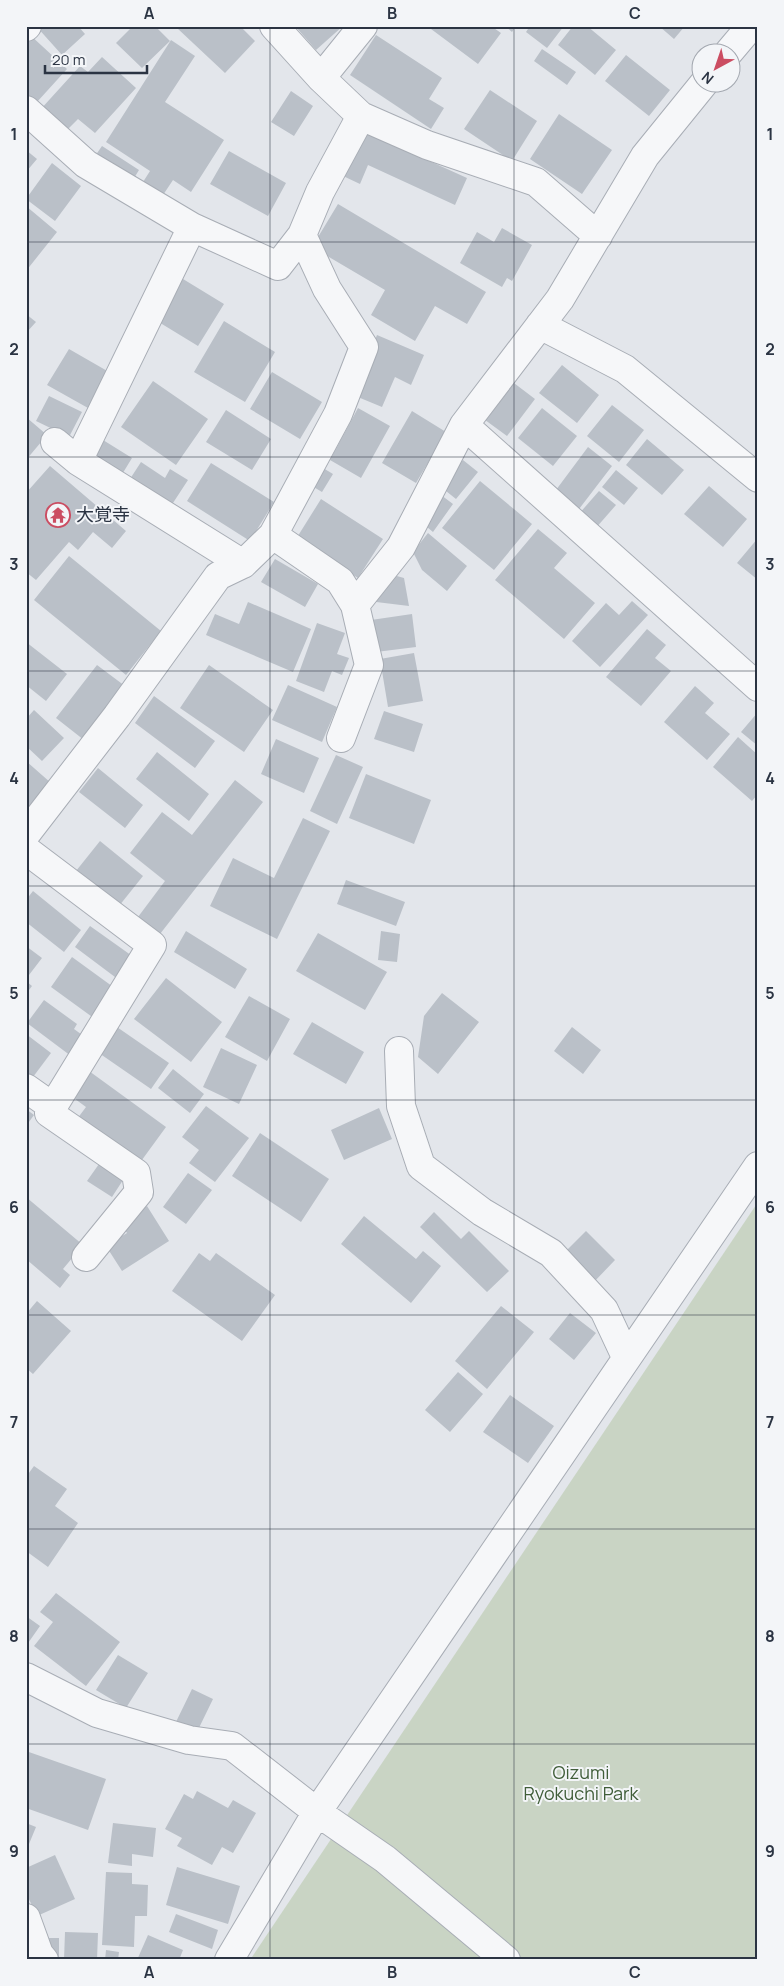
<svg xmlns="http://www.w3.org/2000/svg" width="784" height="1986" viewBox="0 0 784 1986" font-family="Manrope,'Noto Sans JP',sans-serif">
<rect width="100%" height="100%" fill="#e3e6eb"/>
<path fill="#c9d4c4" d="M758,1202V1960H250Z"/>
<path fill="#bac0c8" d="M36,26H78L85,34L62,55Z
M133,26H155L170,41L142,68L116,43Z
M179,26H240L255,41L225,73L177,28Z
M295,26H343L316,50Z
M427,26H491L501,33L478,64Z
M505,26H516L512,32Z
M530,26H564L547,48L526,32Z
M573,26H587L616,50L595,75L558,45Z
M659,26H685L674,39Z
M29,34L67,69L37,102L26,93V37Z
M376,35L442,78L429,99L444,108L431,129L350,75Z
M171,40L195,56L165,102L224,140L191,192L173,180L163,195L143,182L150,171L106,142Z
M542,49L576,72L567,85L534,61Z
M626,55L670,90L649,116L605,81Z
M102,57L136,88L95,133L78,119L65,132L40,110L80,66L88,72Z
M490,90L537,121L512,161L464,129Z
M291,91L313,106L294,136L271,122Z
M559,114L612,150L582,194L530,159Z
M361,130L467,178L455,205L368,165L360,184L341,175Z
M102,146L139,170L131,183L93,159Z
M26,150L37,159L26,172Z
M229,151L286,183L268,216L210,184Z
M52,163L81,186L55,221L26,199Z
M338,204L486,292L467,324L435,306L415,341L371,315L385,290L312,247Z
M26,206L57,232L26,271Z
M502,228L532,245L512,281L507,278L502,287L460,263L477,232L494,242Z
M183,279L224,304L198,346L157,321Z
M26,314L36,322L26,333Z
M224,321L275,352L245,402L194,372Z
M377,335L424,355L411,385L395,377L382,407L353,395Z
M69,349L109,372L88,408L47,385Z
M562,365L599,395L577,423L539,393Z
M272,372L322,402L300,439L250,409Z
M510,380L535,399L507,436L481,417Z
M153,381L208,419L176,465L121,427Z
M49,396L82,412L69,437L36,421Z
M612,405L644,430L619,462L587,436Z
M358,408L390,426L361,478L330,460Z
M542,408L577,436L553,466L518,438Z
M226,410L271,439L252,470L206,442Z
M412,411L446,432L416,483L382,463Z
M26,417L47,435L26,460Z
M647,439L684,470L662,495L626,465Z
M103,440L132,458L121,476L92,458Z
M588,447L612,466L576,513L553,494Z
M463,460L478,472L456,499L441,487Z
M141,462L165,478L170,469L188,480L171,506L130,479Z
M211,463L274,502L250,541L187,501Z
M318,465L333,474L322,492L307,483Z
M50,466L126,531L112,548L93,532L78,550L69,542L36,580L26,572V493Z
M616,470L638,488L624,505L602,487Z
M480,481L532,524L494,570L442,528Z
M709,486L747,519L723,547L684,514Z
M599,491L616,505L595,529L578,515Z
M441,495L453,504L433,532L421,522Z
M321,499L383,539L358,578L296,539Z
M538,529L567,553L554,568L595,603L564,639L495,580Z
M428,533L467,566L447,591L422,570L413,552Z
M758,538V580L737,563Z
M69,556L161,631L126,675L34,600Z
M275,559L318,584L305,607L261,582Z
M386,573L404,578L409,606L368,601Z
M632,601L648,615L600,667L572,641L606,603L619,615Z
M248,602L311,629L293,672L206,635L215,614L239,624Z
M412,614L416,647L376,652L371,620Z
M317,623L345,633L337,654L349,658L342,675L332,671L324,692L296,681Z
M647,629L666,645L655,658L671,671L641,706L606,677Z
M26,642L67,674L46,701L26,685Z
M414,653L423,701L388,707L380,659Z
M97,665L125,686L84,740L56,718Z
M209,665L273,710L244,752L180,708Z
M288,685L337,707L322,742L272,720Z
M695,686L714,703L705,713L730,734L707,760L664,722Z
M154,696L215,741L195,768L135,723Z
M34,710L64,738L42,761L26,746V719Z
M384,711L423,724L414,752L374,739Z
M758,712V746L741,732Z
M738,737L758,755V794L752,801L713,767Z
M276,739L319,758L304,793L261,774Z
M157,752L209,794L189,821L136,779Z
M336,755L363,767L337,824L310,811Z
M26,761L51,783L26,812Z
M98,768L143,805L125,828L79,792Z
M366,774L431,800L414,844L349,818Z
M235,780L263,802L160,934L138,917L165,881L130,853L162,812L192,835Z
M303,818L330,831L277,939L210,906L233,858L274,878Z
M100,841L143,876L119,906L76,871Z
M346,880L405,902L396,926L337,904Z
M33,891L81,930L64,952L26,922V900Z
M90,926L135,958L119,980L75,947Z
M186,931L247,969L235,989L174,952Z
M381,931L400,934L397,962L378,960Z
M318,933L387,972L365,1010L296,971Z
M26,946L42,958L29,975L26,973Z
M72,957L116,989L95,1019L51,987Z
M166,978L222,1022L191,1062L134,1019Z
M26,981L32,986L26,994Z
M442,993L479,1022L438,1074L418,1057L424,1016Z
M249,996L290,1019L267,1061L225,1037Z
M44,1000L77,1024L74,1029L85,1037L71,1056L27,1023Z
M312,1022L364,1052L346,1084L293,1054Z
M114,1025L169,1063L151,1089L96,1051Z
M572,1027L601,1050L583,1074L554,1051Z
M26,1034L51,1053L33,1077L26,1073Z
M221,1048L257,1065L239,1104L203,1087Z
M173,1069L204,1094L190,1113L158,1088Z
M89,1071L166,1127L139,1164L77,1119L86,1107L71,1096Z
M206,1106L249,1138L215,1182L189,1163L199,1150L182,1137Z
M379,1108L392,1139L344,1160L331,1130Z
M26,1109L34,1115L26,1126Z
M260,1133L329,1179L301,1222L232,1176Z
M99,1164L123,1180L112,1197L87,1181Z
M188,1173L212,1190L186,1224L163,1207Z
M26,1197L83,1245L63,1269L70,1275L60,1288L26,1259Z
M147,1206L169,1241L122,1271L106,1246L127,1233L120,1223Z
M434,1212L461,1239L469,1231L509,1271L487,1292L420,1227Z
M364,1216L416,1259L423,1251L441,1266L411,1303L341,1244Z
M586,1231L615,1260L593,1283L563,1254Z
M199,1253L210,1261L216,1253L275,1295L242,1341L172,1291Z
M37,1301L71,1331L33,1374L26,1368V1314Z
M501,1306L534,1332L487,1389L455,1361Z
M570,1313L596,1333L574,1360L549,1339Z
M458,1372L483,1394L450,1432L425,1410Z
M510,1395L554,1426L528,1463L483,1432Z
M34,1466L67,1489L55,1506L78,1523L48,1567L26,1551V1477Z
M56,1593L120,1642L86,1686L34,1646L53,1622L40,1612Z
M26,1616L40,1626L26,1646Z
M118,1655L148,1673L126,1708L96,1690Z
M192,1689L213,1699L196,1734L175,1724Z
M26,1751L106,1779L88,1830L26,1808Z
M197,1791L228,1808L233,1800L256,1813L233,1853L222,1847L212,1865L177,1846L182,1838L165,1829L184,1794L193,1799Z
M26,1823L36,1827L29,1844L26,1843Z
M113,1823L156,1828L153,1857L132,1854V1866L108,1863Z
M55,1855L75,1899L37,1916L26,1893V1868Z
M177,1867L240,1886L228,1924L166,1905Z
M106,1872L132,1873V1884L148,1885L147,1916H135L134,1947L102,1945Z
M176,1914L218,1930L212,1949L169,1932Z
M65,1932L98,1933L97,1960H64Z
M148,1935L183,1950L179,1960H137Z
M45,1938H59V1960H45Z
M106,1950L119,1952L118,1960H105Z"/>
<g fill="none" stroke-linecap="round" stroke-linejoin="round">
<defs>
<path id="street" d="M274,26L321,78L361,116L427,145L536,182L598,236
M26,27L27,26
M729,52L751,26
M321,78L363,26
M26,110L86,164L192,227L278,266L302,235
M540,325L625,369L758,478
M464,425L758,687
M55,442L78,461L192,227
M78,461L243,564
M273,535L340,581L355,605
M341,738L369,665L355,605L401,547L464,425L560,299L645,156L705,82
M26,834L117,716L218,576L243,564L273,535L338,414L364,347L327,289L302,235L320,192L361,116
M26,850L152,945L49,1113L136,1173L139,1192L86,1257
M399,1051L401,1106L421,1166L482,1212L551,1253L604,1310L626,1357
M26,1088L53,1107
M26,1677L97,1713L189,1740L232,1746L317,1812L385,1859L506,1960
M26,1918L39,1954L44,1960
M229,1960L317,1812L758,1166"/>
</defs>
<use href="#street" stroke="#a8adb5" stroke-width="30"/>
<use href="#street" stroke="#f6f7f9" stroke-width="28"/>
</g>
<path fill="none" stroke="#2b3443" stroke-width="1" stroke-opacity="0.55" d="M270,26V1960M514,26V1960M26,242H758M26,457H758M26,671H758M26,886H758M26,1100H758M26,1315H758M26,1529H758M26,1744H758"/>
<defs>
<symbol id="temple-ring" viewBox="-11 -11 22 22"><circle r="9.5" fill="#f3f5f8" stroke="#cb4d62" stroke-width="1.5"/><path d="M0-6L5-2H3V0L6.5 2.5H4V6H1.5V3h-3V6H-4V2.5H-6.5L-3 0V-2H-5Z" fill="#cb4d62"/></symbol>
</defs>
<g fill-rule="evenodd">
<use href="#temple-ring" x="44" y="501" width="28" height="28"/>
</g>
<g text-anchor="middle" stroke-width="4" stroke-linejoin="round" paint-order="stroke">
<g font-size="18" fill="#2b3443" stroke="#f3f5f8" text-anchor="start">
<text x="76" y="521">大覚寺</text>
</g>
<g font-size="18" fill="#405e39" stroke="#f3f5f8">
<text x="581" y="1779">Oizumi<tspan x="581" dy="21">Ryokuchi Park</tspan></text>
</g>
</g>
<rect width="784" height="1986" fill="none" stroke="#f3f5f8" stroke-width="55"/>
<g transform="translate(716 68) rotate(220)"><circle r="24" fill="#f3f5f8" stroke="#a3a8b0"/>
<path d="M0-4L9 19L0 12L-9 19Z" fill="#cb4d62"/>
<text y="-8" font-size="14" font-weight="bold" text-anchor="middle" fill="#2b3443">N</text>
</g>
<path d="M45 65v8h102v-8" fill="none" stroke="#2b3443" stroke-width="2.5"/>
<text x="52" y="65" font-size="15" fill="#2b3443" stroke="#f3f5f8" stroke-width="4" paint-order="stroke">20 m</text>
<rect x="28" y="28" width="728" height="1930" fill="none" stroke="#2b3443" stroke-width="2"/>
<g font-size="16" text-anchor="middle" font-weight="bold" fill="#2b3443">
<text x="149" y="19">A</text>
<text x="392" y="19">B</text>
<text x="635" y="19">C</text>
<text x="14" y="140">1</text>
<text x="770" y="140">1</text>
<text x="14" y="355">2</text>
<text x="770" y="355">2</text>
<text x="14" y="570">3</text>
<text x="770" y="570">3</text>
<text x="14" y="784">4</text>
<text x="770" y="784">4</text>
<text x="14" y="999">5</text>
<text x="770" y="999">5</text>
<text x="14" y="1213">6</text>
<text x="770" y="1213">6</text>
<text x="14" y="1428">7</text>
<text x="770" y="1428">7</text>
<text x="14" y="1642">8</text>
<text x="770" y="1642">8</text>
<text x="14" y="1857">9</text>
<text x="770" y="1857">9</text>
<text x="149" y="1978">A</text>
<text x="392" y="1978">B</text>
<text x="635" y="1978">C</text>
</g>
</svg>
